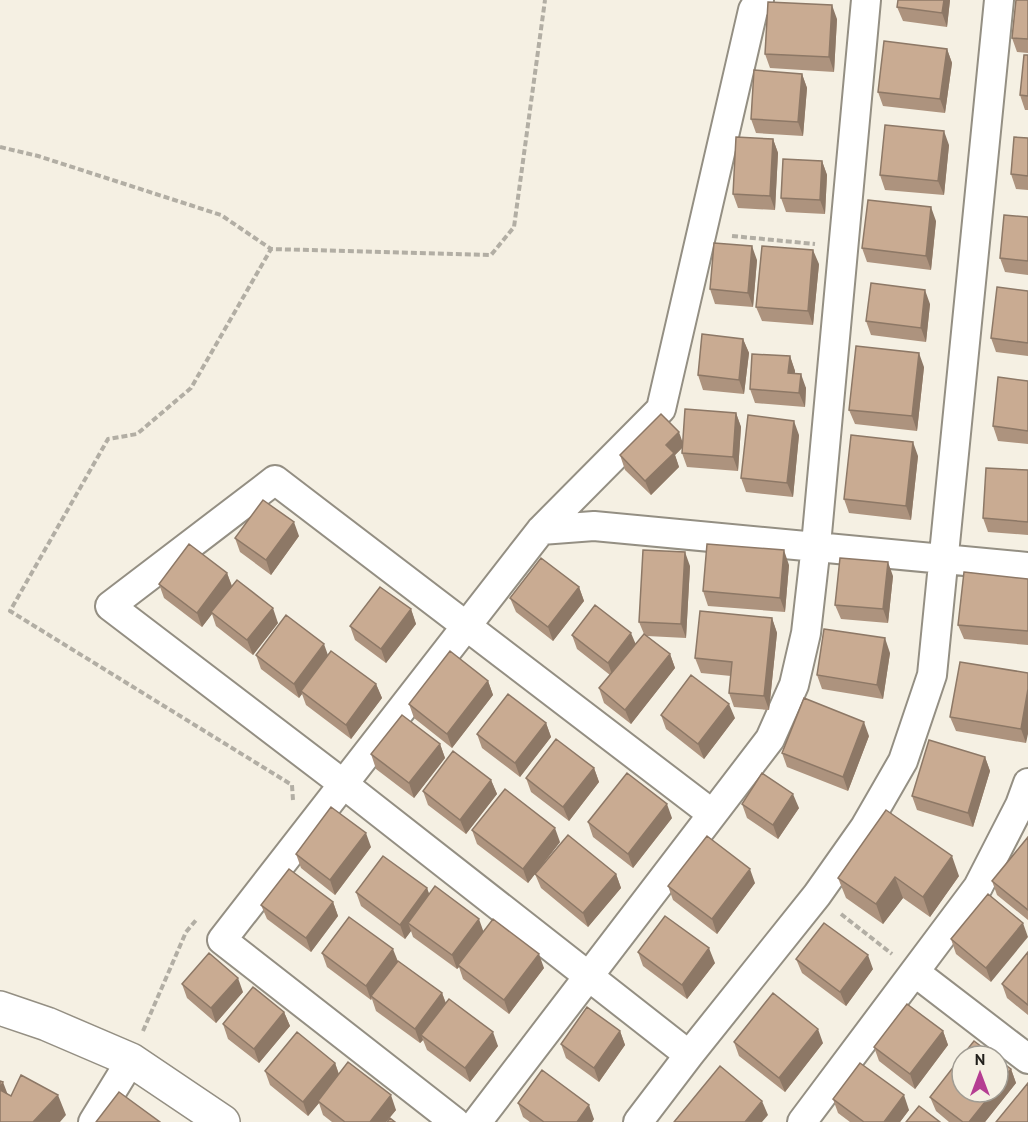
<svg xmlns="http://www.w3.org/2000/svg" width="1028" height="1122" viewBox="0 0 1028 1122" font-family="'PT Sans',sans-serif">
<rect width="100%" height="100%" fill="#f5f0e3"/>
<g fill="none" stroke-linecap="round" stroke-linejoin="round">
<defs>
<path id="street" d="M541,530L594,526L1028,567
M916,973L1028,1059
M689,1055L342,783L110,606L275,480L711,813
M93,1122L131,1060
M455,1122L222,940L541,530L661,409L753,10L759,0
M477,1122L770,739L794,685L806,633L816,545L866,0
M638,1122L689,1055L817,895L865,827L903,761L932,675L999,0
M802,1122L978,887L1020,805L1028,783"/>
<path id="secondary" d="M0,1008L47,1024L131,1060L223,1122"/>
</defs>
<use href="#street" stroke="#948f83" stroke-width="32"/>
<use href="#secondary" stroke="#948f83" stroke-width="36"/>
<path stroke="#b2aea4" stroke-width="4" stroke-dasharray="6 3" stroke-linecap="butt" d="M0,147L38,156L221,215L271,249
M732,236L815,244
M293,800L292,785L10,611L108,439L137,434L191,388L271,249L491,255L514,227L545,0
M841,914L892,954
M143,1031L186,932L197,919"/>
<use href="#street" stroke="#fff" stroke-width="28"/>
<use href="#secondary" stroke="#fff" stroke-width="33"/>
</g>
<path fill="#ad937e" d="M950,0L947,27L903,21L897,7Z
M1028,0V53L1017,52L1012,38Z
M837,19L834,72L770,68L765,54Z
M947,49L952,63L945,113L883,106L878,92Z
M1028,55V110H1025L1020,95Z
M802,74L807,88L803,136L756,133L751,119Z
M1028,138V190L1016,189L1011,174Z
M773,139L778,153L775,210L738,208L733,194Z
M949,145L944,195L885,190L880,175Z
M822,161L827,175L825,214L786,212L781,198Z
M1028,217V275L1005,272L1000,258Z
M936,221L931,270L867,262L862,248Z
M757,260L753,307L715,304L710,289Z
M819,264L813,325L762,321L756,307Z
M1028,291V356L996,352L991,338Z
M930,304L926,342L871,335L866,321Z
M743,339L749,353L744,394L703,390L698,375Z
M790,356L795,371V374L806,388L805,407L755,403L750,389Z
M924,367L917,431L855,424L849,410Z
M1028,381V444L998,441L993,426Z
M736,413L741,427L738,471L687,467L682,453V448L675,455L679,467L651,495L625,470L620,455L683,442Z
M799,435L793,497L746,492L741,478Z
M918,456L911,520L849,513L844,499Z
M1028,470V535L988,532L983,518Z
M299,536L271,575L240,552L235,538Z
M789,565L785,612L708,606L703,591Z
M690,566L686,638L647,636L670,654L675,668L631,724L604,703L599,688L610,675L577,649L572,635L635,644L644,634L639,622Z
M227,573L232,586L278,623L253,655L216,626L212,614L202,627L164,598L159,584Z
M893,576L888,623L841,619L835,605Z
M1028,579V645L964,639L958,625Z
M579,587L584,601L553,641L516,612L510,598Z
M411,609L416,624L386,663L355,640L350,626Z
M772,618L777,633L769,710L734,707L729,693L731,676L701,673L695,658Z
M890,653L883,699L822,689L817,675Z
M256,655H328L376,684L382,698L351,739L306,705L302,694L299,698L261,669Z
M1028,673L1026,743L956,731L950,717Z
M488,681L493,695L452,748L414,718L409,704Z
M661,715L735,718L704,759L666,729Z
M546,723L551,737L520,777L482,748L477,734Z
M869,736L848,791L787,767L782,753Z
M440,744L445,758L414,798L376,769L371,754Z
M985,757L990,771L973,827L917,810L912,796Z
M594,768L599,782L569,821L531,792L526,778Z
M491,780L497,794L466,834L428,805L423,791Z
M742,804L799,808L778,839L747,818Z
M672,818L633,868L593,837L588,822Z
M472,830L560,842L528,883L477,844Z
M1028,837V920L997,895L992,881Z
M371,847L335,895L301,868L296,854Z
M535,874H616L621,888L588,927L541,888Z
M959,876L930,917L903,898L883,924L846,898L838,878Z
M755,883L717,934L673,900L668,886Z
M427,888L429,894L484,932L544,968L509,1014L463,979L459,967L457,969L413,937L411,931L405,939L361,906L356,892Z
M988,894L991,982L956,954L951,939Z
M333,902L338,916L311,952L267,919L261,905Z
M638,952L715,963L687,999L643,966Z
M1028,952V1015L1007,998L1002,984Z
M322,953L398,961L442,993L446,1003L498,1046L470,1082L427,1050L423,1040L420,1043L376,1011L372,999L371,1000L327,967Z
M796,959L873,969L846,1006L802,973Z
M182,984L243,992L216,1023L187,998Z
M284,1012L290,1026L259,1063L228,1039L223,1024Z
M620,1031L625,1045L599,1082L566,1058L561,1044Z
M943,1031L948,1045L915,1089L879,1061L874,1047Z
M734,1042L823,1043L785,1092L739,1056Z
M335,1063L339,1074L396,1110L386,1122H332L323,1115L319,1103L308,1116L270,1085L265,1071Z
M1011,1069L1016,1083L985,1122H949L936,1111L930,1097Z
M833,1099L909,1110L900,1122H850L838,1113Z
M518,1103L594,1119L592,1122H530L523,1117Z"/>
<path fill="#8d7866" d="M944,0H950L947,27L942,13Z
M832,5L837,19L834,72L829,57Z
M947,49L952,63L945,113L940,99Z
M802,74L807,88L803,136L798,122Z
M944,131L949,145L944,195L938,181Z
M773,139L778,153L775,210L770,196Z
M822,161L827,175L825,214L820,200Z
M931,207L936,221L931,270L926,256Z
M752,246L757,260L753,307L748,293Z
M813,250L819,264L813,325L808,311Z
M925,290L930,304L926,342L921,328Z
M743,339L749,353L744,394L739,380Z
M919,353L924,367L917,431L912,416Z
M790,356L795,371L793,387L788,373Z
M801,374L806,388L805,407L799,393Z
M736,413L741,427L738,471L733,457Z
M794,421L799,435L793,497L787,483Z
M679,432L684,446L675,455L679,467L651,495L645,481L666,445Z
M913,442L918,456L911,520L906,506Z
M294,522L299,536L271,575L266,560Z
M784,550L789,565L785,612L780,598Z
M685,552L690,566L686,638L681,624Z
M888,562L893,576L888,623L883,609Z
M227,573L232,587L211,612L212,614L202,627L197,613Z
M579,587L584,601L553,641L548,627Z
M273,608L278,623L253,655L247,640Z
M411,609L416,624L386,663L381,649Z
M772,618L777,633L769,710L764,696Z
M631,633L637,647L613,677L608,663Z
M885,638L890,653L883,699L877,685Z
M324,644L329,658L301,691L302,694L299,698L294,684Z
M670,654L675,668L631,724L625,710Z
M488,681L493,695L452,748L447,734Z
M376,684L382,698L351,739L346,725Z
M1028,689V734L1026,743L1021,729Z
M729,704L735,718L704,759L698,744Z
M864,722L869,736L848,791L843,777Z
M546,723L551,737L520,777L515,763Z
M440,744L445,758L414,798L409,783Z
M985,757L990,771L973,827L968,813Z
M594,768L599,782L569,821L563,807Z
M491,780L497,794L466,834L460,820Z
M793,794L799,808L778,839L773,825Z
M667,804L672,818L633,868L628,854Z
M555,828L560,842L528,883L523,869Z
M366,833L371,847L335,895L330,880Z
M952,856L959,876L930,917L923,897Z
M750,869L755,883L717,934L712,919Z
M616,874L621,888L588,927L583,913Z
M895,877L903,898L883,924L876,904Z
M427,888L432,902L408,923L411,931L405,939L400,925Z
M333,902L338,916L311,952L306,938Z
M479,919L484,933L458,965L459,967L457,969L452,955Z
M1023,923L1028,937L991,982L986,968Z
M709,948L715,963L687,999L682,985Z
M393,949L399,964L371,996V1000L366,986Z
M539,954L544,968L509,1014L504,1000Z
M868,955L873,969L846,1006L840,992Z
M238,978L243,992L216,1023L211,1008Z
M442,993L447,1007L421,1035L423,1040L420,1043L415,1029Z
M284,1012L290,1026L259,1063L254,1049Z
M818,1029L823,1043L785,1092L779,1078Z
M620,1031L625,1045L599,1082L594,1068Z
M943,1031L948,1045L915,1089L910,1074Z
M493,1032L498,1046L470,1082L465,1068Z
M335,1063L340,1078L318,1101L319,1103L308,1116L303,1102Z
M1011,1069L1016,1083L985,1122H969L993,1092H998V1085Z
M3,1082L11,1103L0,1093V1088Z
M58,1095L66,1115L60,1122H33Z
M391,1095L396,1110L386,1122H370Z
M904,1095L909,1110L900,1122H884Z
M762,1101L768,1115L762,1122H745Z
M589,1105L594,1119L592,1122H577Z"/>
<path fill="#c9ab92" stroke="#8d7866" stroke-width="1.5" d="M898,0H944L942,13L897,7Z
M1016,0H1028V39L1012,38Z
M768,2L832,5L829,57L765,54Z
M884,41L947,49L940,99L878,92Z
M1024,55H1028V96L1020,95Z
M754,70L802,74L798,122L751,119Z
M885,125L944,131L938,181L880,175Z
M736,137L773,139L770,196L733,194Z
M1014,137L1028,138V176L1011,174Z
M783,159L822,161L820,200L781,198Z
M868,200L931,207L926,256L862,248Z
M1004,215L1028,217V261L1000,258Z
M714,243L752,246L748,293L710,289Z
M762,246L813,250L808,311L756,307Z
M871,283L925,290L921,328L866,321Z
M997,287L1028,291V343L991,338Z
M702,334L743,339L739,380L698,375Z
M856,346L919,353L912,416L849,410Z
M752,354L790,356L788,373L801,374L799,393L750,389Z
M998,377L1028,381V431L993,426Z
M685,409L736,413L733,457L682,453Z
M661,414L679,432L666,445L674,453L645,481L620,455Z
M748,415L794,421L787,483L741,478Z
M851,435L913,442L906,506L844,499Z
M986,468L1028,470V522L983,518Z
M263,500L294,522L266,560L235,538Z
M189,544L227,573L197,613L159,584Z
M707,544L784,550L780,598L703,591Z
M643,550L685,552L681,624L639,622Z
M541,558L579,587L548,627L510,598Z
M840,558L888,562L883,609L835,605Z
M964,572L1028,579V631L958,625Z
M237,580L273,608L247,640L211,612Z
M380,587L411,609L381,649L350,626Z
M595,605L631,633L608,663L572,635Z
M700,611L772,618L764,696L729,693L732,662L695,658Z
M286,615L324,644L294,684L256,655Z
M824,629L885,638L877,685L817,675Z
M644,634L670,654L625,710L599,688Z
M331,651L376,684L346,725L301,691Z
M450,651L488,681L447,734L409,704Z
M960,662L1028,673V689L1021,729L950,717Z
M691,675L729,704L698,744L661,715Z
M508,694L546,723L515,763L477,734Z
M804,698L864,722L843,777L782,753Z
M402,715L440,744L409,783L371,754Z
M556,739L594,768L563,807L526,778Z
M929,740L985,757L968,813L912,796Z
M453,751L491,780L460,820L423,791Z
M627,773L667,804L628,854L588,822Z
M762,773L793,794L773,825L742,804Z
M505,789L555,828L523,869L472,830Z
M331,807L366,833L330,880L296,854Z
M886,810L952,856L923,897L895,877L876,904L838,878Z
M568,835L616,874L583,913L535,874Z
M707,836L750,869L712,919L668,886Z
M1028,837V910L992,881Z
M383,856L427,888L400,925L356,892Z
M289,869L333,902L306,938L261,905Z
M435,886L479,919L452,955L408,923Z
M988,894L1023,923L986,968L951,939Z
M665,916L709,948L682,985L638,952Z
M349,917L393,949L366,986L322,953Z
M493,919L539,954L504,1000L458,965Z
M824,923L868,955L840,992L796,959Z
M1028,952V1005L1002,984Z
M209,953L238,978L211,1008L182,984Z
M398,961L442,993L415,1029L371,996Z
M253,987L284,1012L254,1049L223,1024Z
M773,993L818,1029L779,1078L734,1042Z
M449,999L493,1032L465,1068L421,1035Z
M907,1004L943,1031L910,1074L874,1047Z
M587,1007L620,1031L594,1068L561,1044Z
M297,1032L335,1063L303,1102L265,1071Z
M974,1041L994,1056H962Z
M962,1056V1092H993L969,1122H963L930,1097Z
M998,1059L1011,1069L998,1085Z
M348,1062L391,1095L370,1122H345L318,1101Z
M860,1063L904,1095L884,1122H864L833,1099Z
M720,1066L762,1101L745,1122H674Z
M542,1070L589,1105L577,1122H544L518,1103Z
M21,1075L58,1095L33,1122H0V1090L11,1096Z
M0,1081L3,1082L0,1088Z
M1028,1083V1122H996Z
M119,1092L160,1122H96Z
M919,1106L940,1122H906Z
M390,1118L395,1122H387Z"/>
<g transform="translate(980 1074)"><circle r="28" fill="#f5f0e3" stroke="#a09c93" stroke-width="1.5"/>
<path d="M0-4.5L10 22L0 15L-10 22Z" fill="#b53d92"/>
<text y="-9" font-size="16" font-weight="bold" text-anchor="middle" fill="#211f1b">N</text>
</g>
</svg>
